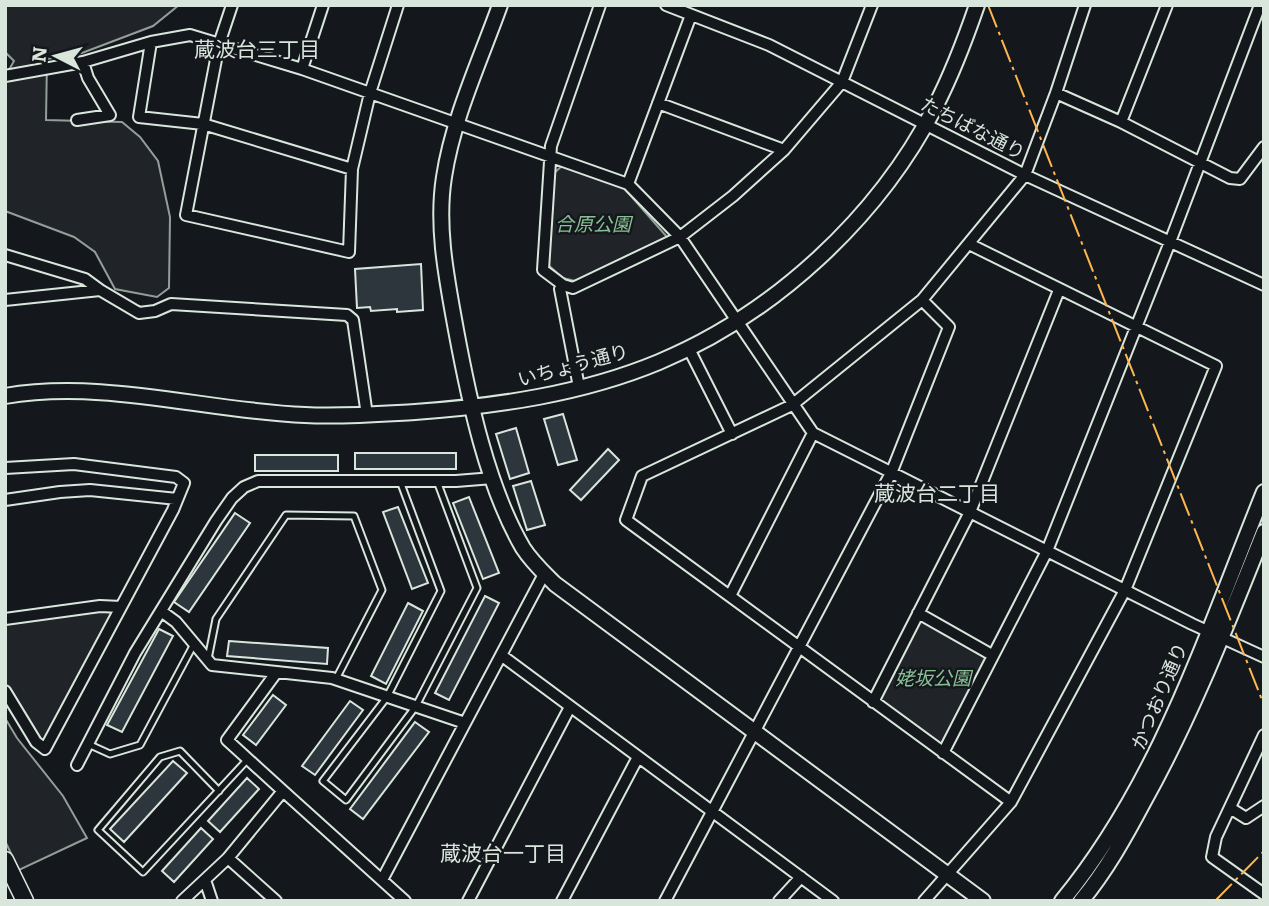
<svg xmlns="http://www.w3.org/2000/svg" width="1269" height="906" viewBox="0 0 1269 906" font-family="Literata,'Noto Sans JP',serif">
<rect width="100%" height="100%" fill="#14181c"/>
<path fill="#202428" stroke="#939e99" stroke-width="2" d="M5,5H179L153,26L82,53L47,59L46,120L122,122L140,137L158,161L170,217L169,288L157,297L115,289L95,252L74,237L5,211V77L14,61L5,52Z
M563,165L624,188L667,237L575,281L563,278L547,264L552,175Z
M121,607L45,749L5,687V621Z
M918,613L992,655L943,753L873,702Z
M5,718L17,738L63,796L87,838L19,870L5,841Z"/>
<path fill="#2c363c" stroke="#d8e6dc" stroke-width="2" d="M421,264L423,310L397,312V309L371,311L370,307L357,308L355,269Z
M563,414L577,460L558,465L544,419Z
M516,428L529,473L510,479L496,434Z
M608,449L619,460L581,500L570,490Z
M355,453H456V469H355Z
M255,455H338V471H255Z
M531,481L545,525L527,530L513,486Z
M469,497L499,573L483,579L453,503Z
M398,507L428,583L412,589L383,512Z
M235,513L250,523L189,612L174,602Z
M485,596L499,603L449,700L435,693Z
M408,603L423,611L386,684L371,676Z
M159,629L173,636L122,732L107,725Z
M229,641L328,648L327,664L227,656Z
M273,695L286,705L256,745L243,735Z
M350,701L363,710L315,775L302,766Z
M415,722L429,732L363,819L350,809Z
M173,761L187,773L124,842L110,829Z
M247,778L259,789L220,832L208,821Z
M201,828L213,839L174,882L162,871Z"/>
<g fill="none" stroke-linecap="round" stroke-linejoin="round">
<defs>
<path id="service" d="M400,481L441,591L387,697L323,781L346,800L416,706L477,588L437,481
M208,659L216,619L286,515L354,516L382,590L336,679
M88,744L110,754L140,745L194,644
M219,791L180,751L160,757L98,830L143,872L248,759"/>
<path id="minor" d="M232,5L219,44L186,215L349,252L352,169L370,93L398,5
M600,5L551,146L543,270L563,285L573,288L680,237L733,196L784,150L842,82L872,5
M666,5L769,45L1025,175L1264,285
M151,42L139,117L203,124L352,169
M302,69L323,5
M5,76L83,62L151,42L190,35L302,69L628,184L680,237L813,433L1192,624L1264,657
M1056,93L1121,122L1230,178L1240,179L1264,147
M658,103L784,150
M77,120L110,115L88,78L83,62
M1121,122L1167,5
M628,184L691,15
M5,255L85,279L100,290
M563,285L560,289L579,387
M5,300L100,290L139,313L155,311L171,304L347,315L353,320L367,415
M688,347L732,434
M5,468L74,464L176,477L184,483L173,510L45,749L36,742L5,691
M5,500L60,492L90,490L177,499
M730,596L813,433
M161,611L176,622L212,665L332,678L465,723
M918,613L992,655
M5,619L100,606L121,607
M501,655L833,901
M276,673L227,740L283,791
M873,702L970,512L1059,290
M1264,735L1216,837L1212,857L1264,894
M943,753L1047,551L1170,242L1260,5
M77,765L135,653L216,521L232,498L244,487L258,481H456L493,478
M1011,802L626,520L642,476L792,405L922,300L1025,175L1056,93L1085,5
M1230,808L1246,818L1264,806
M228,858L276,901
M205,880L212,901
M382,880L544,574
M182,901L228,858L283,791L405,901
M468,901L570,707
M562,901L638,757
M665,901L892,471L949,327L922,300
M779,901L801,877
M924,901L1011,802L1125,590L1216,366L969,244"/>
<path id="tertiary" d="M500,5C480,61 453,118 444,177C436,228 447,280 456,330C469,400 487,486 523,548C532,562 543,572 555,584L983,901
M5,396C104,379 206,411 305,415C342,417 379,414 415,412C498,406 582,394 659,362C774,314 878,218 935,107C952,74 965,40 977,5
M1062,901C1160,782 1207,632 1264,492
M1081,901C1106,871 1126,835 1144,801C1192,715 1227,624 1264,532"/>
<path id="secondary" d="M5,860L25,901"/>
</defs>
<use href="#service" stroke="#d8e6dc" stroke-width="9"/>
<use href="#minor" stroke="#d8e6dc" stroke-width="14"/>
<use href="#tertiary" stroke="#d8e6dc" stroke-width="18"/>
<use href="#secondary" stroke="#d8e6dc" stroke-width="19"/>
<use href="#service" stroke="#14181c" stroke-width="5"/>
<use href="#minor" stroke="#14181c" stroke-width="10"/>
<use href="#tertiary" stroke="#14181c" stroke-width="14"/>
<use href="#secondary" stroke="#14181c" stroke-width="16"/>
<path stroke="#ffb74d" stroke-width="2" stroke-dasharray="24 5 3.5 5" stroke-linecap="butt" d="M988,5L1264,705
M1215,901L1264,851"/>
</g>
<g text-anchor="middle" stroke-width="5" stroke-linejoin="round" paint-order="stroke">
<g font-size="19" fill="#d8e6dc" stroke="#14181c">
<text transform="translate(973 128) rotate(27)" y="7">たちばな通り</text>
<text transform="translate(573 365) rotate(-15)" y="7">いちょう通り</text>
<text transform="translate(1159 696) rotate(-67)" y="7">かつおり通り</text>
</g>
<g font-size="19" font-style="italic" fill="#8ac095" stroke="#14181c">
<text x="593" y="231">合原公園</text>
<text x="933" y="685">姥坂公園</text>
</g>
<g font-size="21" fill="#d8e6dc" stroke="#14181c">
<text x="257" y="57">蔵波台三丁目</text>
<text x="937" y="501">蔵波台二丁目</text>
<text x="503" y="861">蔵波台一丁目</text>
</g>
</g>
<rect width="1269" height="906" fill="none" stroke="#d8e6dc" stroke-width="14"/>
<g transform="translate(56 56) rotate(276)" stroke="#14181c" stroke-width="5" paint-order="stroke">
<path d="M0-5L12 26L0 18L-12 26Z" fill="#d8e6dc"/>
<text y="-10" font-size="19" font-weight="bold" text-anchor="middle" fill="#d8e6dc">N</text>
</g>
</svg>
